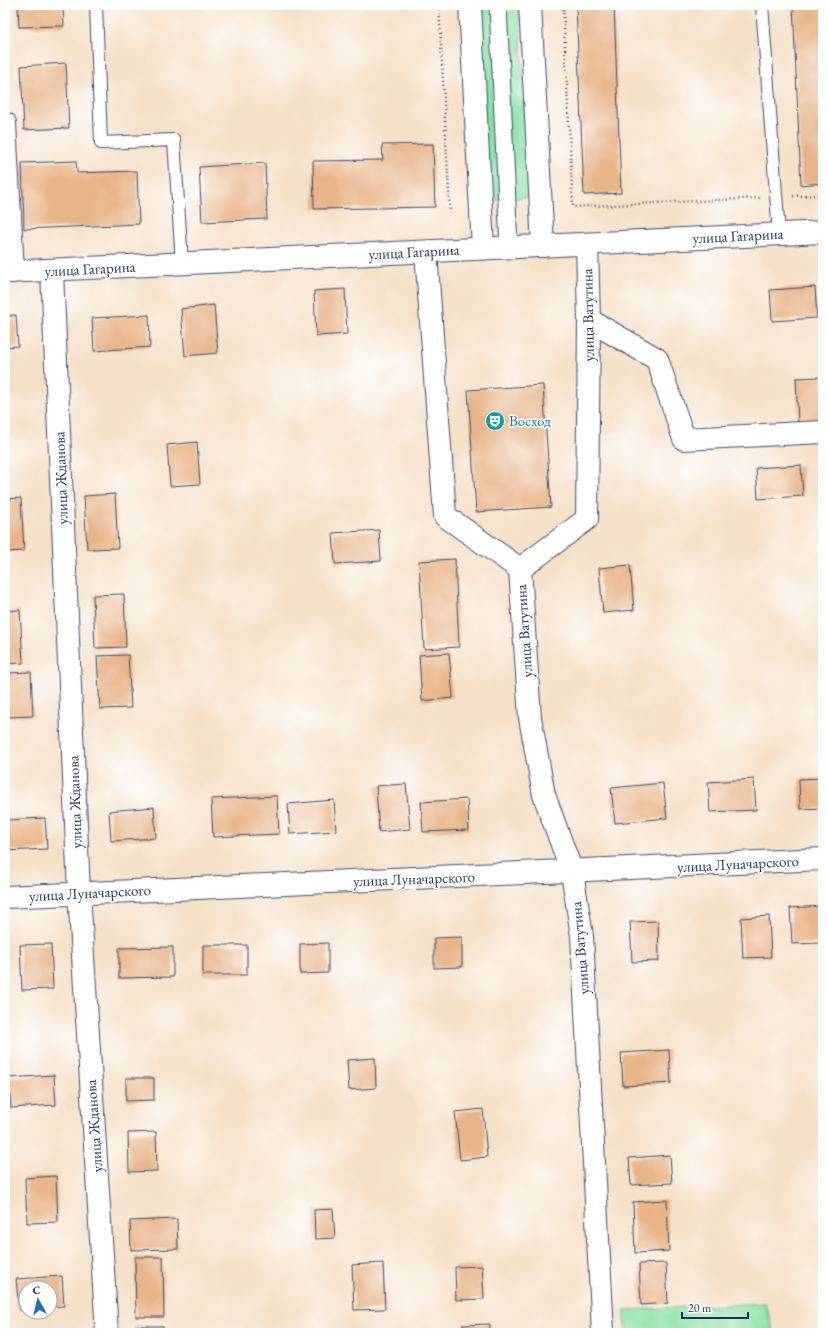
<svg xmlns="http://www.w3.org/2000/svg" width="828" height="1338" viewBox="0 0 828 1338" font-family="'EB Garamond',serif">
<rect width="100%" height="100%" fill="#fff"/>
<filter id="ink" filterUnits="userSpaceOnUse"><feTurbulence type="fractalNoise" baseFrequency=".025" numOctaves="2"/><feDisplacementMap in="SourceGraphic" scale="8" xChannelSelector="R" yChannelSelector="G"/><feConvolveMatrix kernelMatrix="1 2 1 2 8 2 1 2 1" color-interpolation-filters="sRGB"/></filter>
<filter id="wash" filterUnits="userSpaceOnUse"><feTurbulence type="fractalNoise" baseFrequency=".012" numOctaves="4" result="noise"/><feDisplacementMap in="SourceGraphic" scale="16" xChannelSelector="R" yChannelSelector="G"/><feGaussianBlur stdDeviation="0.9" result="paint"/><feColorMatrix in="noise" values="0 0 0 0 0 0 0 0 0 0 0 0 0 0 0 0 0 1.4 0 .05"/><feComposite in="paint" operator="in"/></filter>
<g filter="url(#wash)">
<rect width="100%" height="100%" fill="#f5e1c8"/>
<path fill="#89e1a4" stroke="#528881" d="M479,5H519L530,197L488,201Z
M765,1303L774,1333H627L624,1310Z"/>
<g id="blocks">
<path fill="#e8b589" d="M18,5H63L64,26L19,27Z
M576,5H614L621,193L584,195Z
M793,5H823V183L801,185Z
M66,63L69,128L24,130L21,66Z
M433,144L435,207L314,209L313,161L383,160L382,145Z
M76,161L77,173L137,171L139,224L24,229L22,163Z
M265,163L267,219L202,222L199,167Z
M815,287L817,318L772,321L770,290Z
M345,289L347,334L316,336L314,291Z
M214,305L218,353L185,356L181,309Z
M16,315L18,346L5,347V316Z
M149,315L150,347L94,351L92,318Z
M823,377V422L798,423L796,378Z
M543,385L551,507L476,512L468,390Z
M197,442L200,484L170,486L167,445Z
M801,465L803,496L758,499L756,468Z
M115,494L118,548L87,549L84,496Z
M21,498L24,551L5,552V499Z
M379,530L381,561L335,564L333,533Z
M455,559L459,647L424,649L419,561Z
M630,565L634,610L603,613L599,568Z
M124,594L126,647L95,648L93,595Z
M20,610L23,663L5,664V611Z
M449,653L453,698L422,701L419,655Z
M128,655L131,708L100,709L97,656Z
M31,672L33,716L8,717L6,673Z
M823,778V808L800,809L799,779Z
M754,779L756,810L710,812L708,782Z
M663,783L667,818L615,823L611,788Z
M406,784L410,829L379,832L376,786Z
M277,796L279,834L213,837L211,799Z
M467,799L469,830L423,832L421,802Z
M334,800L336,831L290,834L288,804Z
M154,807L156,838L111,841L109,811Z
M45,818L47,849L5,851V820Z
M823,906V943L792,944L790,908Z
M769,916L771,957L743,958L741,918Z
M658,921L659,961L632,962L630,922Z
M462,937V967L434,968V938Z
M328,943V973L300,974V944Z
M51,944L53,989L22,990L20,945Z
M203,945H247V975H203Z
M173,947V977L119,978V948Z
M669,1050L671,1083L623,1086L621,1053Z
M375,1058L376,1088L349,1090L347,1060Z
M54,1075L56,1105L11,1108L8,1078Z
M126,1078H154V1100L126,1101Z
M483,1109L487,1157L460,1160L455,1112Z
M156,1132L157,1171L129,1172L128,1133Z
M670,1155L672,1183L631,1185L629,1158Z
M56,1176L58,1222L27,1223L25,1178Z
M667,1200L669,1251L635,1253L633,1202Z
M333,1209L335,1238L315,1239L314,1210Z
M177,1219L178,1249L131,1250L130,1221Z
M135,1257H163L164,1317H136Z
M383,1263L385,1309L354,1310L352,1265Z
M666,1263L668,1303L641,1305L639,1264Z
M482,1266L484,1299L456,1300L455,1267Z
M62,1276L64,1306L50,1307V1288H26V1309L19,1310L16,1279Z
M490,1324V1333H462V1325Z
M135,1326H163V1333H135Z"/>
</g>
</g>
<g filter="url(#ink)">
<use href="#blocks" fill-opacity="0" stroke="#3c4a6e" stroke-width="1"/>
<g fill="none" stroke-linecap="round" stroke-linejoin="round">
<defs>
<path id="service" d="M96,5L101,143L174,140L182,264
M762,5L779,234"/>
<path id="pedestrian" d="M498,5L509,248"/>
<path id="minor" d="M5,123L13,272
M426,252L445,516L520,569
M52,271L79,893L107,1333
M589,320L657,359L684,439L823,432
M520,569L530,718L544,795L572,872L582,936L603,1333
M520,569L587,519L589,320L587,244
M5,897L823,859"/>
<path id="tertiary" d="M470,5L483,249
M530,5L543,246
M5,272L823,232"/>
</defs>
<use href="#service" stroke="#3c4a6e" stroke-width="14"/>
<use href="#pedestrian" stroke="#3c4a6e" stroke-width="19"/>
<use href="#minor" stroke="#3c4a6e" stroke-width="24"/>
<use href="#tertiary" stroke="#3c4a6e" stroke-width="24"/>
<path stroke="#3c4a6e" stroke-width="2.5" stroke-dasharray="1 3" stroke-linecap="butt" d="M439,5L450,213
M563,5L573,207L760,198
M793,196L823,195"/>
<use href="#service" stroke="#fff" stroke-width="12"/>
<use href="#pedestrian" stroke="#fff" stroke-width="17"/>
<use href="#minor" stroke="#fff" stroke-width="22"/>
<use href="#tertiary" stroke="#fff" stroke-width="22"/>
</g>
</g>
<defs>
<symbol id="theatre-disc" viewBox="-11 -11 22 22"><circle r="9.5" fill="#0f9aa8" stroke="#fff"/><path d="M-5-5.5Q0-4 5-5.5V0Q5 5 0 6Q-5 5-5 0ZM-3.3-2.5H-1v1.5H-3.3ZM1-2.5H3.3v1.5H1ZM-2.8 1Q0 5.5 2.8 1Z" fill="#fff"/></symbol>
</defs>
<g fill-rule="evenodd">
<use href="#theatre-disc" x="484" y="410" width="22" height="22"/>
</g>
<g text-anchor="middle" stroke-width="3" stroke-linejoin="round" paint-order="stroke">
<g font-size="15" fill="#1b2f5e" stroke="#fff">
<text transform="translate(738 236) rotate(-3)" y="5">улица Гагарина</text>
<text transform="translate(414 252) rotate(-3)" y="5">улица Гагарина</text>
<text transform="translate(90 269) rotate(-3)" y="5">улица Гагарина</text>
<text transform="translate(588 315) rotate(-91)" y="5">улица Ватутина</text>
<text transform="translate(61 478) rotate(-92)" y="5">улица Жданова</text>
<text transform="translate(524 631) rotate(-94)" y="5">улица Ватутина</text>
<text transform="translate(75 802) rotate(-92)" y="5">улица Жданова</text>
<text transform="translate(738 864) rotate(-3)" y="5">улица Луначарского</text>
<text transform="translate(414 879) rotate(-2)" y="5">улица Луначарского</text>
<text transform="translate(90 893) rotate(-3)" y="5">улица Луначарского</text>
<text transform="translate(580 948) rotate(-95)" y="5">улица Ватутина</text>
<text transform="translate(94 1126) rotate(-94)" y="5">улица Жданова</text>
</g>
<g font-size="15" fill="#0d838f" stroke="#fff" text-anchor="start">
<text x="509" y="426">Восход</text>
</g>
</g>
<rect width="828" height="1338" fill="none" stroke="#fff" stroke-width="20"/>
<g transform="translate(38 1300) rotate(352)"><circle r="19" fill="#ffffff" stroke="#a4acbf"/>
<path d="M0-3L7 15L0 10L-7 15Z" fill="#1f6fb2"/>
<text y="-6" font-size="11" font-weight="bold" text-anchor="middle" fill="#1b2f5e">С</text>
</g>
<path d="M682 1312v6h66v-6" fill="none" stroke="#1b2f5e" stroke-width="2"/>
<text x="688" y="1312" font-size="12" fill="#1b2f5e" stroke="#ffffff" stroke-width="3" paint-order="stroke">20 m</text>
</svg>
